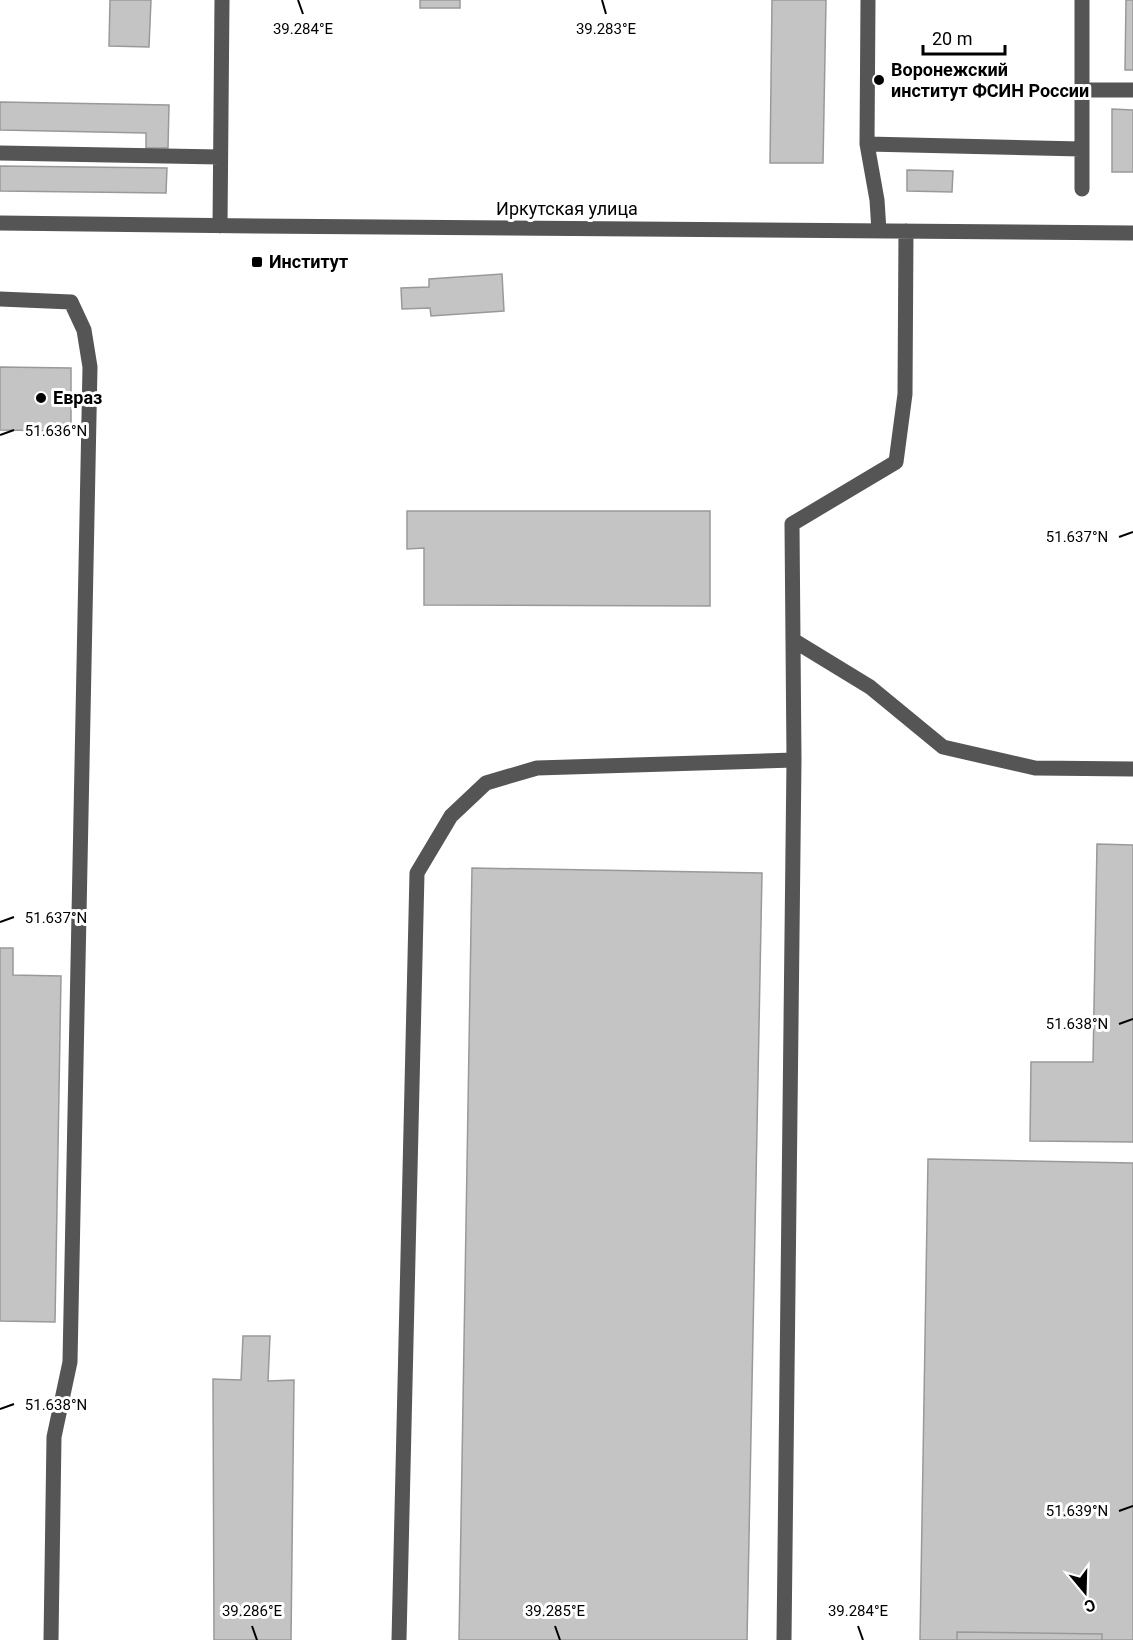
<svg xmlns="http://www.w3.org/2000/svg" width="1133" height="1640" viewBox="0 0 1133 1640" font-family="Roboto,sans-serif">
<rect width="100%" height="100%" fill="#fff"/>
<path fill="#c4c4c4" stroke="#999" stroke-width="1.5" d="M110,0H151L149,47L109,46Z
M420,0H460V8H420Z
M772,0H826L823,163H770Z
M1126,0H1133V70H1125Z
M0,102L169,105L168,148H146V133L0,130Z
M1112,109L1133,110V172H1112Z
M0,166L167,168L166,193L0,191Z
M907,170L953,171L952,192L907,191Z
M502,274L504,311L431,316L430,308L402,309L401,288L429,287V279Z
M0,367L71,368V431L0,430Z
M407,511H710V606L424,605V548L407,549Z
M1097,844L1133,845V1142L1030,1141L1031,1062H1093Z
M472,868L762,873L747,1640H459Z
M0,948H13V975L61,976L55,1322L0,1321Z
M928,1159L1133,1163V1640H1102V1634L957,1632V1640H920Z
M243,1336H270L268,1381L294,1380L291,1640H214L213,1379L241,1380Z
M957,1632L1102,1634V1640H957Z"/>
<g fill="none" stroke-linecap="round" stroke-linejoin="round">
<path stroke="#555" stroke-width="15" d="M868,0L867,144L877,200L879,231
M1082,90H1133
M867,144L1081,149
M0,153L220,157
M1082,189V0
M0,223L256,226L1133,233
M220,226L222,0
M0,299L71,302L84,330L90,367L70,1362L54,1437L51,1640
M793,640L870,687L943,747L1035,768L1133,769
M399,1640L417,873L451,816L486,783L537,768L794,760
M784,1640L794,760L792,524L896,462L905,394L906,231"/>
</g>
<path fill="none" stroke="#000" stroke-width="2" d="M298,0L303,14M602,0L606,14M0,435L14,430M1119,537L1133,532M0,922L14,917M1119,1024L1133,1019M0,1409L14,1404M1119,1511L1133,1506M252,1626L257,1640M555,1626L560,1640M858,1626L863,1640"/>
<g fill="#000" stroke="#fff" stroke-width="2">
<circle cx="879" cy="80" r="6"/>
<rect x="251" y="256" width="12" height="12" rx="3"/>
<circle cx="41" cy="398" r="6"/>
</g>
<g text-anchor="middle" stroke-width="6" stroke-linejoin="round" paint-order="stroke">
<g font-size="18" font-weight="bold" fill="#000" stroke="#fff" text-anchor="start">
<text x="891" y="76">Воронежский<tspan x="891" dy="21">институт ФСИН России</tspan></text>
<text x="269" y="268">Институт</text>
<text x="53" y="404">Евраз</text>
</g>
<g font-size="18" fill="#000" stroke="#fff">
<text x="567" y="215">Иркутская улица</text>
</g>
</g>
<g font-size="15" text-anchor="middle" fill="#000" stroke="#fff" stroke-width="6" stroke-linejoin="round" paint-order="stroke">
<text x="606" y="34">39.283°E</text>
<text x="303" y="34">39.284°E</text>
<text x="56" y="436">51.636°N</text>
<text x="1077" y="542">51.637°N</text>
<text x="56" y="923">51.637°N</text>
<text x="1077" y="1029">51.638°N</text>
<text x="56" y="1410">51.638°N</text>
<text x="1077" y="1516">51.639°N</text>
<text x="252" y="1616">39.286°E</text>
<text x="555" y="1616">39.285°E</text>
<text x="858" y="1616">39.284°E</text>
</g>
<g transform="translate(1085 1592) rotate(161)" stroke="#ffffff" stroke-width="4.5" paint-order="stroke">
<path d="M0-4.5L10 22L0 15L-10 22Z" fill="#000000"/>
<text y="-9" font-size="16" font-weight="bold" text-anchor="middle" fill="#000000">С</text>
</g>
<path d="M923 45v9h82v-9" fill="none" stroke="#000000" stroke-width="3"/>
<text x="932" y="45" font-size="18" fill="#000000" stroke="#ffffff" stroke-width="4.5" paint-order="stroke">20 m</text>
</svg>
